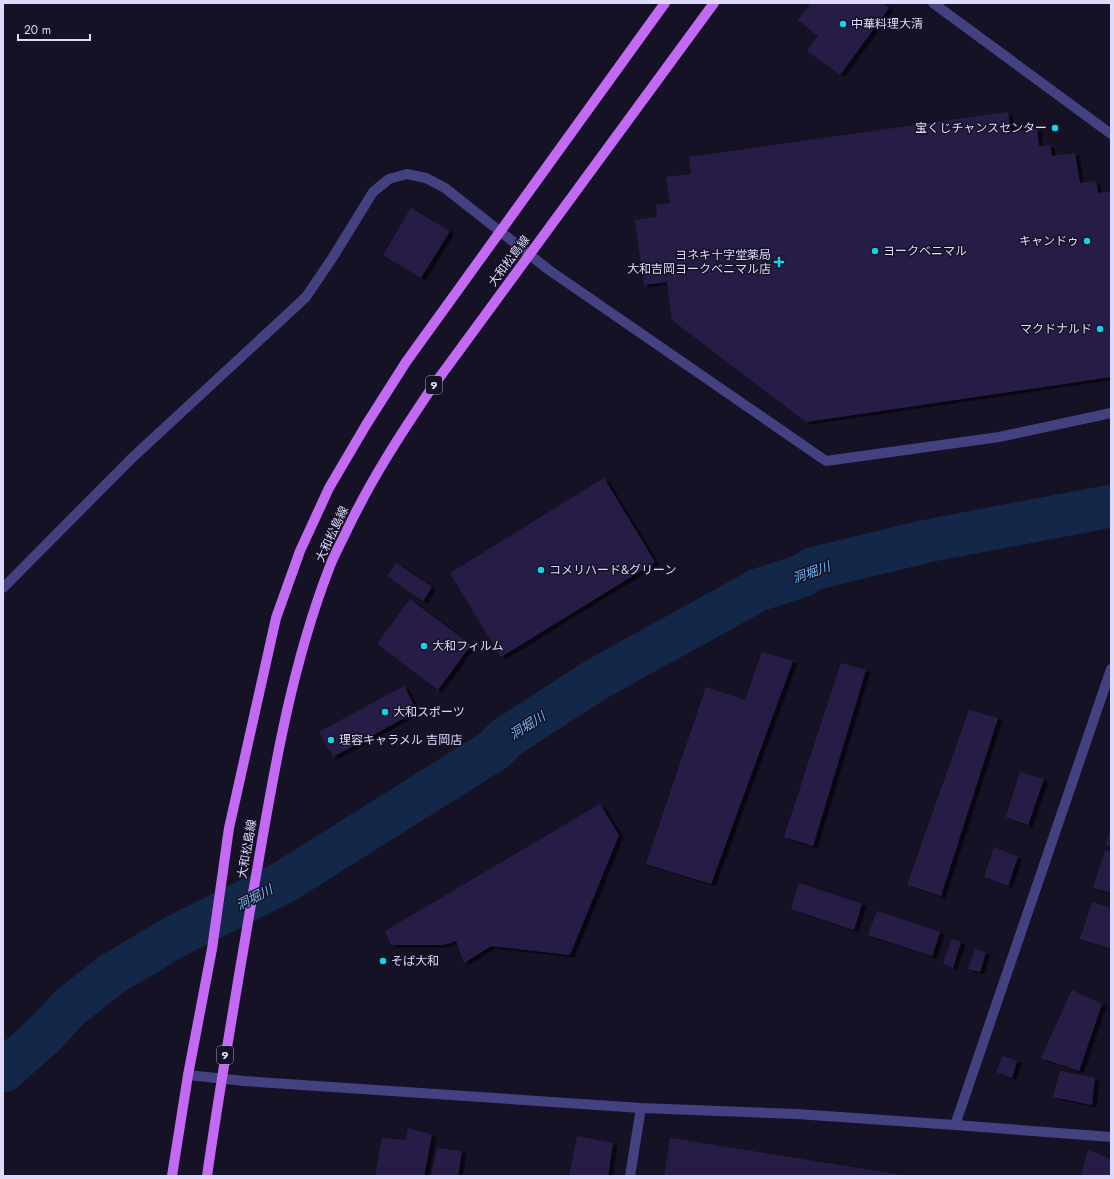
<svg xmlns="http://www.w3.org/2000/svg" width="1114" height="1179" viewBox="0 0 1114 1179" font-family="Jost,'Noto Sans JP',sans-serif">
<defs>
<filter id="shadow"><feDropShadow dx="4.5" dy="2.5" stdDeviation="0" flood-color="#0009"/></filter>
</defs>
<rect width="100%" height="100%" fill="#151226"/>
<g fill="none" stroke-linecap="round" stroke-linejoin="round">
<path stroke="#132749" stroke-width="43" d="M3,1071L45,1034L70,1007L112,974L176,936L284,882L494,750L506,738L597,679L758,590L804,575L812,569L927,541L1111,506"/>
</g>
<path fill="#281f45" filter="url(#shadow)" d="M811,3H883L889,8L840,75L807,51L818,36L798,20Z
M1008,112L1011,132L1037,128L1039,146L1050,145L1052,156L1075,153L1080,183L1096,181L1098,193L1111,191V377L806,422L672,320L667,282L644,285L635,220L657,217L656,205L670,203L666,177L691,174L689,157Z
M411,208L450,231L421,278L383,255Z
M604,478L655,562L501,657L450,573Z
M396,563L432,587L423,601L387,576Z
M410,599L471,645L438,690L377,644Z
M762,652L793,661L711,884L646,864L706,687L745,700Z
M841,663L866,670L813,846L784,837Z
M404,686L417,711L333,757L319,732Z
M969,710L998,718L941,896L907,885Z
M1020,772L1044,779L1028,825L1006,817Z
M600,804L619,835L570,955L491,946L464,963L456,941L444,945H391L385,931Z
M1111,829V846L1105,845Z
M994,847L1018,857L1008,886L984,877Z
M1105,850L1111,852V893L1093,888Z
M799,883L862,904L854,930L791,909Z
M1092,902L1111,908V949L1080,939Z
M877,911L940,932L932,956L868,935Z
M952,939L961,942L953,968L943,963Z
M975,949L986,952L980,972L968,969Z
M1072,990L1102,1004L1079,1071L1041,1058Z
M1003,1056L1017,1061L1012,1078L996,1072Z
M1060,1071L1095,1078L1092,1105L1053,1097Z
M408,1128L432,1135L424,1176H375L382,1138L406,1140Z
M577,1136L613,1143L608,1176H569Z
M670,1138L902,1175V1176H664Z
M437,1148L462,1151L458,1176H431Z
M1088,1150L1111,1159V1176H1081Z"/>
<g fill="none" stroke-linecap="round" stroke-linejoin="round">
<path stroke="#444181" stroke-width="10" d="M933,3L1111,134
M3,588L131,459L306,297L333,257L373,192L389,179L407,174L426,178L445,188L549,270L826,461L999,437L1111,413
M188,1075L244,1081L641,1108L797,1114L955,1125L1111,1137
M955,1125L1111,669
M630,1176L641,1108"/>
<path stroke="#c26af3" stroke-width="10" d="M172,1176L188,1075L212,949L229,828L276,618L300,551L329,488L366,425L406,362L665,3
M207,1176C222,1072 240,968 258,864C275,764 293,661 330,566C335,553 342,541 348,528C372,478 400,435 431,389L714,3"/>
</g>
<g fill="#16d3ec" stroke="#151226" stroke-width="1.5">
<circle cx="843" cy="24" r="4"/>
<circle cx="1055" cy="128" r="4"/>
<circle cx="1087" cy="241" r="4"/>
<circle cx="875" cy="251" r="4"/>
<path d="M777 256h4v4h4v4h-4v4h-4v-4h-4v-4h4z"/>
<circle cx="1100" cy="329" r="4"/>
<circle cx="541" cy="570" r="4"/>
<circle cx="424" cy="646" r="4"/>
<circle cx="385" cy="712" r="4"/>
<circle cx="331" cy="740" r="4"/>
<circle cx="383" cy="961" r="4"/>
</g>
<g text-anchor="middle" stroke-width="3" stroke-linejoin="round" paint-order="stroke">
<g fill="#151226" stroke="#a29ebc" stroke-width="1">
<rect x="426" y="376" width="16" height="18" rx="3"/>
<rect x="217" y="1046" width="16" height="18" rx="3"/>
</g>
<g font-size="11" font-weight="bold" fill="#dedafc">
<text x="434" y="389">9</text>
<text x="225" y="1059">9</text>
</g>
<g font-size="12" fill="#dedafc" stroke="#151226" text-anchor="start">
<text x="851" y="28">中華料理大清</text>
<text x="1047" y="132" text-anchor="end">宝くじチャンスセンター</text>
<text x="1079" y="245" text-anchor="end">キャンドゥ</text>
<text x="883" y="255">ヨークベニマル</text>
<text x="771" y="259" text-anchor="end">ヨネキ十字堂薬局<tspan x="771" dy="14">大和吉岡ヨークベニマル店</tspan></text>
<text x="1092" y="333" text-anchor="end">マクドナルド</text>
<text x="549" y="574">コメリハード&amp;グリーン</text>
<text x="432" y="650">大和フィルム</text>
<text x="393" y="716">大和スポーツ</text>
<text x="339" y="744">理容キャラメル 吉岡店</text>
<text x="391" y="965">そば大和</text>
</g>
<g font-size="12" fill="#dedafc" stroke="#151226">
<text transform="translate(509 261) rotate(-53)" y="4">大和松島線</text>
<text transform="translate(332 534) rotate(-65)" y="4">大和松島線</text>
<text transform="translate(247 849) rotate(-80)" y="4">大和松島線</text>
</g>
<g font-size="13" font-style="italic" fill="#70b5f3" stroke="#151226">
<text transform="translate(811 572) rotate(-19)" y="5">洞堀川</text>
<text transform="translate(527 725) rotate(-33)" y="5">洞堀川</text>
<text transform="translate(254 897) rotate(-27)" y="5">洞堀川</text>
</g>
</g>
<rect width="1114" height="1179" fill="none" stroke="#dedafc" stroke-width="8"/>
<path d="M18 34v6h72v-6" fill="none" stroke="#dedafc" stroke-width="2"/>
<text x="24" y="34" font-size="12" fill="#dedafc" stroke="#151226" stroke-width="3" paint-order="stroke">20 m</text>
</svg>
